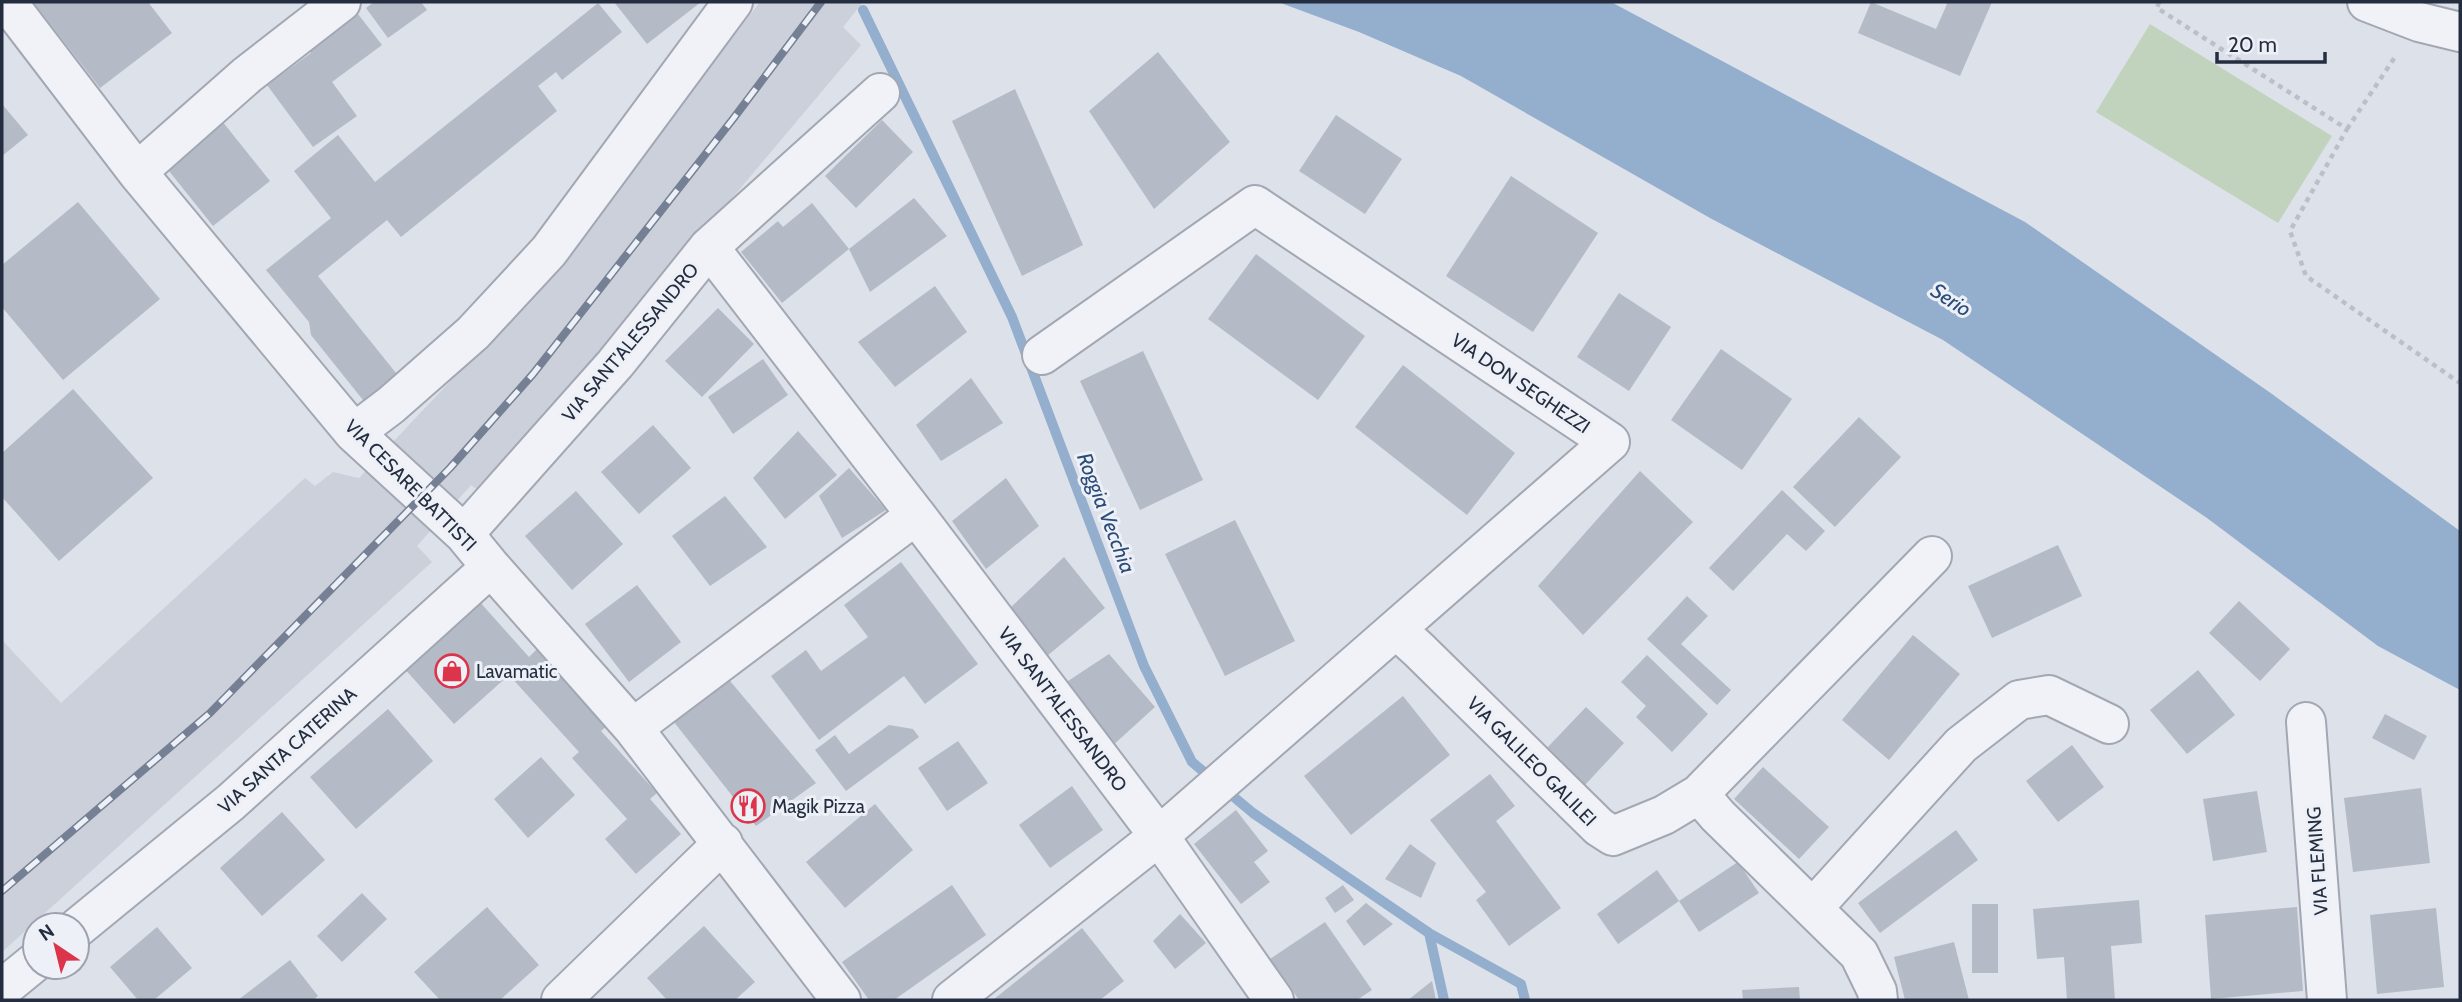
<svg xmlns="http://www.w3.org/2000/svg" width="2462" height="1002" viewBox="0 0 2462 1002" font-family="Cabin,sans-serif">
<rect width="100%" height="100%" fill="#dde1e9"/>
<path fill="#cbd0db" d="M760,2H863L843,27L861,45L483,494L471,485L417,546L432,562L2,952V640L61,703L305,478L315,486L333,472L359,478L554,271Z"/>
<path fill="#c2d3bd" d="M2150,24L2332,136L2278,223L2096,112Z"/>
<path fill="#94aecd" d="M1278,2H1611L2025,222L2272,394L2460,531V690L2378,646L2207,518L1943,340L1710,218L1461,76L1359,32Z"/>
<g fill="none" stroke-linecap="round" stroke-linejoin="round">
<path stroke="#94aecd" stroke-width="10" d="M863,10L1012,317L1144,666L1192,762L1253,813L1429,933L1444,1000
M1429,933L1521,984L1525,1000"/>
</g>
<path fill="#b4bac6" d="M33,2H148L172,33L100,88Z
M374,2H421L427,10L388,38L366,8Z
M614,2H701L647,44Z
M1871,2L1936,29L1947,4L1942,2H1992L1960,76L1858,33Z
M598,3L622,32L562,80L556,72L538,86L557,111L401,237L387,220L318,276L400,378L367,405L311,335L309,322L266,270L331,218L294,171L338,135L375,182Z
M358,14L382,45L332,82L357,116L313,147L267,85L311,53L309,50Z
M1158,52L1230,142L1154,209L1089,111Z
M1015,89L1083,245L1022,276L952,121Z
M2,104L28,135L2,156Z
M1336,115L1402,159L1365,214L1299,171Z
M882,120L913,152L856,208L825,176Z
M222,121L270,181L213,226L165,166Z
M1511,176L1598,233L1533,332L1446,276Z
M914,198L947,236L870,292L849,249Z
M78,202L160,299L63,380L2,307V265Z
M812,203L849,249L782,303L741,252L778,221L783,227Z
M1256,254L1365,336L1318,400L1208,319Z
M935,286L967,332L895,387L858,342Z
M1619,293L1671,327L1629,391L1577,357Z
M718,308L754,344L702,397L665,361Z
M1721,349L1792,399L1742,470L1671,420Z
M1143,351L1203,480L1140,510L1080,381Z
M763,359L788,395L733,434L708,397Z
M1403,365L1515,453L1467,515L1355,427Z
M971,378L1003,423L941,461L916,425Z
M73,389L153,478L59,561L2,497V453Z
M1859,417L1901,457L1835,527L1793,487Z
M653,425L691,468L639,514L601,472Z
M798,431L837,475L785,519L753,478Z
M849,468L886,510L842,538L819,496Z
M1640,471L1693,522L1583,635L1538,586Z
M1006,478L1039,526L986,569L952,521Z
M1782,490L1825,531L1806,551L1787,534L1733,591L1709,568Z
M576,491L623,544L572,590L525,536Z
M725,496L767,547L710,586L672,536Z
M1235,520L1295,641L1225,676L1165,554Z
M2058,545L2082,596L1992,638L1968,586Z
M1064,557L1105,608L1047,656L1010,608Z
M901,562L978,664L925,704L904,676L819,740L771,676L806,650L821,671L868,637L844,605Z
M637,585L681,642L629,682L585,624Z
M1687,596L1708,616L1681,644L1731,690L1717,705L1647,639Z
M478,600L529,657L538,648L607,726L601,731L657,793L650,799L681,834L636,874L605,839L627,819L572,758L579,752L509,675L454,724L403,667Z
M2239,601L2290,649L2260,681L2209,633Z
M1913,635L1960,674L1889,760L1842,720Z
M1109,654L1155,707L1111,747L1062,685Z
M1647,655L1708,714L1672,752L1636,717L1646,706L1621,682Z
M2198,670L2235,715L2187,754L2150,710Z
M725,675L816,783L756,826L670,717Z
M1403,696L1450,755L1351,835L1304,776Z
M1586,707L1624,743L1585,785L1546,749Z
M388,709L433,761L356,829L310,777Z
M2385,714L2427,736L2414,760L2372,738Z
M889,725L913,729L919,737L846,791L815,750L835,735L849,754Z
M958,741L988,783L947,811L918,768Z
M2072,745L2104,787L2058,822L2026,781Z
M541,757L575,795L528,838L494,799Z
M1763,767L1829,827L1799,859L1734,799Z
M1490,774L1515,806L1496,821L1561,908L1509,946L1476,900L1486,892L1430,820Z
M1072,786L1103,830L1050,868L1019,825Z
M2421,788L2430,863L2353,872L2344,798Z
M2257,791L2267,852L2213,861L2203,799Z
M875,804L913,850L845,908L806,862Z
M1236,810L1268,851L1254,862L1270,882L1241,904L1194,844Z
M282,812L325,860L262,916L220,868Z
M1956,830L1978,860L1880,933L1858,903Z
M1410,844L1436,863L1421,898L1385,879Z
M1738,862L1759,893L1699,932L1679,901Z
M1657,870L1679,901L1618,944L1597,914Z
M952,885L986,935L894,1000H869L842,962Z
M1343,885L1354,900L1335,913L1325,898Z
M362,893L387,919L342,962L317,936Z
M2139,900L2142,943L2111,946L2115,1000H2067L2064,957L2037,959L2033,909Z
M1366,903L1393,924L1364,946L1346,921Z
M1972,904H1998V973H1972Z
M487,907L539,965L500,1000H440L414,972Z
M2297,907L2303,991L2211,999L2205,915Z
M2436,908L2444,987L2377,994L2370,915Z
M1180,914L1206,943L1175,969L1153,941Z
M1325,922L1372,990L1357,1000H1299L1270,959Z
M704,926L755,982L735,1000H667L647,978Z
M157,927L192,968L154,1000H138L110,967Z
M1082,928L1124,981L1100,1000H993Z
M1954,942L1969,1000H1905L1894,957Z
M290,960L318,996L313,1000H238Z
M1432,981L1436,1000H1408Z
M1799,987L1800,1000H1743L1742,990Z"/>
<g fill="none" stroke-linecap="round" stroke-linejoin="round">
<defs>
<path id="street" d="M7,2L137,172L354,433L464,534L491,567L633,728L841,1000
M2367,2L2419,22L2460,32
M137,172L247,75L341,2
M709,247L880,93
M354,433L391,405L473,333L549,251L733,2
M916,515L1159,836L1274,1000
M464,534L615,364L709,247L916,515L633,728
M1396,629L1419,650L1599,827L1613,836L1664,815L1699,794L1718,816L1859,954L1877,991L1878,1000
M2306,722L2327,1000
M1699,794L1932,556
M1813,908L1961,745L2019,700L2049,695L2109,724
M77,928L231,802L491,567
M2,989L35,962
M561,1000L723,843
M952,1000L1159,836L1610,442L1255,205L1042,355"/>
</defs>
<use href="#street" stroke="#a2a8b3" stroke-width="42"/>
<path stroke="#bbbfc8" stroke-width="4.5" stroke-dasharray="5 5" stroke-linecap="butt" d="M2159,2L2157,8L2347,129L2290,231L2306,276L2460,383
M2347,129L2397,54"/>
<use href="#street" stroke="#f0f2f7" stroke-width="38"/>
<defs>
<path id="rail" d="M2,891L210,713L450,468L533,374L733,119L821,2"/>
</defs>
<use href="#rail" stroke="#758094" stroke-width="8"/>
<use href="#rail" stroke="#edf0f6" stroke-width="5" stroke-dasharray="16" stroke-linecap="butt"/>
</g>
<defs>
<symbol id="shop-ring" viewBox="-11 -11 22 22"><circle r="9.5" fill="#edf0f6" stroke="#dc344a" stroke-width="1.5"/><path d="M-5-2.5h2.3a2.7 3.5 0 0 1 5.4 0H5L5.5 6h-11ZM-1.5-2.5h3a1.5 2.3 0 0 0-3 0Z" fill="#dc344a"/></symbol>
<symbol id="restaurant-ring" viewBox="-11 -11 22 22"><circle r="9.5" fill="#edf0f6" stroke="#dc344a" stroke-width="1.5"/><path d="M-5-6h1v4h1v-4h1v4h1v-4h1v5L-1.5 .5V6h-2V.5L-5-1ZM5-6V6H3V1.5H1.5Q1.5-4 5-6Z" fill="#dc344a"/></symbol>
</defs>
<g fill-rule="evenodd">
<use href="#shop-ring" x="433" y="652" width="38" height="38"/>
<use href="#restaurant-ring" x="729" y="787" width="38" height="38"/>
</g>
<g text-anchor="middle" stroke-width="6" stroke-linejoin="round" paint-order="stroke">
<g font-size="19" fill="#252e41" stroke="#edf0f6">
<text transform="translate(630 342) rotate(-50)" y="7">VIA SANT'ALESSANDRO</text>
<text transform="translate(1521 383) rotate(34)" y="7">VIA DON SEGHEZZI</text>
<text transform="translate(411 485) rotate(45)" y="7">VIA CESARE BATTISTI</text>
<text transform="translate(1063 709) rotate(53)" y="7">VIA SANT'ALESSANDRO</text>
<text transform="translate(287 750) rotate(-42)" y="7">VIA SANTA CATERINA</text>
<text transform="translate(1532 761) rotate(45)" y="7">VIA GALILEO GALILEI</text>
<text transform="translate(2317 861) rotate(-94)" y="7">VIA FLEMING</text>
</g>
<g font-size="19" fill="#252e41" stroke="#edf0f6" text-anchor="start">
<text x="476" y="678">Lavamatic</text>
<text x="772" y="813">Magik Pizza</text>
</g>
<g font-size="21" font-style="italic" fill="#2b4c79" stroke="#edf0f6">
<text transform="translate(1951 300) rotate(33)" y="7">Serio</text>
<text transform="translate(1106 513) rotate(69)" y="7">Roggia Vecchia</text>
</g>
</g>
<rect width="2462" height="1002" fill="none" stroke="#252e41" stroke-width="7"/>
<g transform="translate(56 946) rotate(325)"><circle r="33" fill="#edf0f6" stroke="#9da2ae" stroke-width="2"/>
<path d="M0-5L12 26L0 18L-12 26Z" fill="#dc344a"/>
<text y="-10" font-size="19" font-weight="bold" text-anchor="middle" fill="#252e41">N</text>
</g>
<path d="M2217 52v10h108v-10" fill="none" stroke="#252e41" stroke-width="3.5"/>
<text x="2228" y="52" font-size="21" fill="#252e41" stroke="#edf0f6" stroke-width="5" paint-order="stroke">20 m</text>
</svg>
